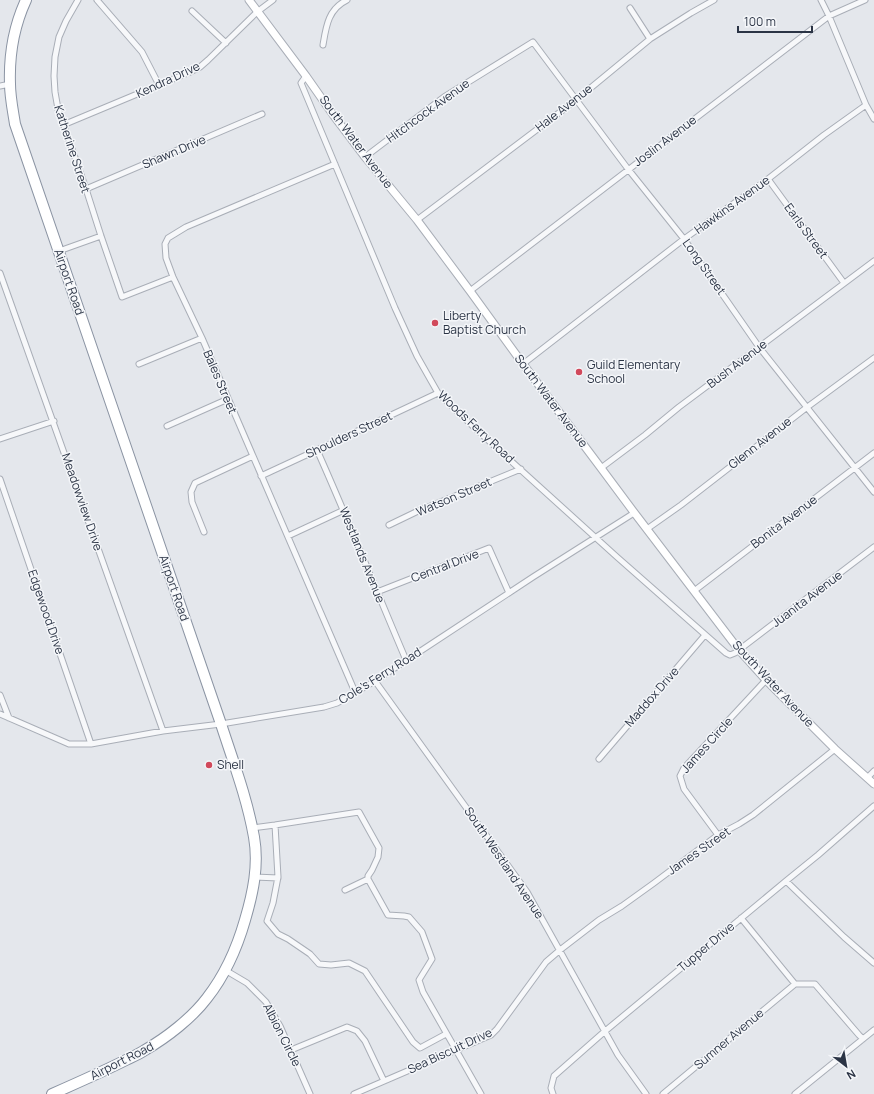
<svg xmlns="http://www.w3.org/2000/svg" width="874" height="1094" viewBox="0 0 874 1094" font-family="Manrope,sans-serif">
<rect width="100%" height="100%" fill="#e4e7ec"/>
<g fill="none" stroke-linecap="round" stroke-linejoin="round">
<defs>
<path id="street" d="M78,0L66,21L59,37L55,57L54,76L55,92L58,109L86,189L101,236L122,297L173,277
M97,0L142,52L159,85
M821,0L829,16L866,105L874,119
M630,8L650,39
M192,11L226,43
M323,45C326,27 328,9 347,0
M306,76L301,83L395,308L417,356L438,393L479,432L617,557L726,653L730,655L735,653L874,547
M0,86L10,84
M63,125L190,72L200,67L208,60L257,12L273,0
M365,157L444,97L533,42L628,169L684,239L759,347L874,492
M335,164L186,227L168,238L165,244L166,258L173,277L202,338L355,692
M768,179L844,283
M86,189L262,114
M417,220L576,100L650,39L691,13L714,0
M59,251L101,236
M0,273L163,731
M470,291L829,16L865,0
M139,364L202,338
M523,364L684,239L768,179L824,135L866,105
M167,426L228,399
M0,439L54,421
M317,450C348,519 376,590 406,660
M601,468L645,435L679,407L874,261
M261,476L317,450L438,393
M0,479L91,744
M389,525L416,512L521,469
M647,529L681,505L806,408L874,358
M204,532L192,502L191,492L195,483L253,456
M288,536L344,510
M694,591L874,453
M377,592L489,548L509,593
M375,681L527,892L618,1055L646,1094
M0,695L9,718
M0,714L69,744H91L163,731L221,724L324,707L337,703L375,681L533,577L634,513
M599,759L705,635
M867,778L874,771
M275,825L278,877L273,903L267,921L278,934L288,939L310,954L319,964L331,965L349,963L365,971L413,1042L420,1048L446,1034
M252,828L275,825L359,812L379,848L378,857L372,870L368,876V879L388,915L404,916L409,917L422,932L432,959L419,980L423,992L481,1094
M718,835L684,789L680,776L684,768L766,680
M255,877L278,878
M786,881L844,937L874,963
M345,890L368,879
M741,918L795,984
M225,970L247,983L266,1002L280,1026L310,1094
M795,984H815L859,1035L863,1039
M291,1050L347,1027L357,1031L365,1041L384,1081
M354,1094L491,1035L497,1029L546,962L560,950L599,920L622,906L654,883L718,835L739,824L753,815L835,749
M553,1094L551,1088L554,1076L604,1032L786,881L818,855L874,806
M663,1094L795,984
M795,1094L874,1030"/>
<path id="secondary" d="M249,0L306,76L334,116L365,157L417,220L470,291L523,364L601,468L633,511L739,650L766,680L835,749L874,784"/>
<path id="highway" d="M26,0C14,26 9,56 10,84C10,97 13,111 15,124L221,724C233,761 247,798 254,837C259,865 253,893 245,920C237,948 225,975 207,998C192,1018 166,1038 145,1050C139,1054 132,1057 126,1060C102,1072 77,1083 52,1094"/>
</defs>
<use href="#street" stroke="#a9aeb7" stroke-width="7"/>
<use href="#secondary" stroke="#a9aeb7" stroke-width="9"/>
<use href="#highway" stroke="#8b94a3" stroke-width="12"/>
<use href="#street" stroke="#f7f8fa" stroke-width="5"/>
<use href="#secondary" stroke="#fff" stroke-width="7"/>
<use href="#highway" stroke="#fff" stroke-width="10"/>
</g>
<g fill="#d1495b" stroke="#f4f6f9" stroke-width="1.5">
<circle cx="435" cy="323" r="4"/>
<circle cx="579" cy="372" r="4"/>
<circle cx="209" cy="765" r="4"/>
</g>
<g text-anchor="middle" stroke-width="3" stroke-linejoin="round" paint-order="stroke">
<g font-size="12" fill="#2b3445" stroke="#f4f6f9">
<text transform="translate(168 80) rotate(-25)" y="4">Kendra Drive</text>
<text transform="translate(564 108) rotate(-38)" y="4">Hale Avenue</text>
<text transform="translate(428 111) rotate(-36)" y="4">Hitchcock Avenue</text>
<text transform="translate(665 141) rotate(-37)" y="4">Joslin Avenue</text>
<text transform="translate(356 142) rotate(53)" y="4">South Water Avenue</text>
<text transform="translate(72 149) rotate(72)" y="4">Katherine Street</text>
<text transform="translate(174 152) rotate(-23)" y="4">Shawn Drive</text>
<text transform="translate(732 205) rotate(-36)" y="4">Hawkins Avenue</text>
<text transform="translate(806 231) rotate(54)" y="4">Earls Street</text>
<text transform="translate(704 267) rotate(55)" y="4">Long Street</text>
<text transform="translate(69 282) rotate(71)" y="4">Airport Road</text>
<text transform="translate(737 364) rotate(-37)" y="4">Bush Avenue</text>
<text transform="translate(220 382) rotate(67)" y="4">Bales Street</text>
<text transform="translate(551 401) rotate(53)" y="4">South Water Avenue</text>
<text transform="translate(476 427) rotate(43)" y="4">Woods Ferry Road</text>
<text transform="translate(349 435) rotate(-25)" y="4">Shoulders Street</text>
<text transform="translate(760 443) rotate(-38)" y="4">Glenn Avenue</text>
<text transform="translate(454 497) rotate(-23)" y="4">Watson Street</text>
<text transform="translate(82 502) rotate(71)" y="4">Meadowview Drive</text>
<text transform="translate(784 522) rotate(-37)" y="4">Bonita Avenue</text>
<text transform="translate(362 555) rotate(68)" y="4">Westlands Avenue</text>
<text transform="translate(445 566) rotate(-21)" y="4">Central Drive</text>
<text transform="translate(174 588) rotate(71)" y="4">Airport Road</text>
<text transform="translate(807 599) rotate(-37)" y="4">Juanita Avenue</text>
<text transform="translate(46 612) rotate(71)" y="4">Edgewood Drive</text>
<text transform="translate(380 676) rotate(-32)" y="4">Cole's Ferry Road</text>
<text transform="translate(773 684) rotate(47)" y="4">South Water Avenue</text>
<text transform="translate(652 697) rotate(-49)" y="4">Maddox Drive</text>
<text transform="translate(707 745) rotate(-48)" y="4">James Circle</text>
<text transform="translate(699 851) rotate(-35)" y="4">James Street</text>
<text transform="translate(504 863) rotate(56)" y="4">South Westland Avenue</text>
<text transform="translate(706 947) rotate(-40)" y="4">Tupper Drive</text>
<text transform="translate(282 1035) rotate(63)" y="4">Albion Circle</text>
<text transform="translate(729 1039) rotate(-40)" y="4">Sumner Avenue</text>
<text transform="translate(450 1051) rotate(-25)" y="4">Sea Biscuit Drive</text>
<text transform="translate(122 1061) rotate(-27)" y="4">Airport Road</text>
</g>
<g font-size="12" fill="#2b3445" stroke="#f4f6f9" text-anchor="start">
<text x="443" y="320">Liberty<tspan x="443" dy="14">Baptist Church</tspan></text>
<text x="587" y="369">Guild Elementary<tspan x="587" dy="14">School</tspan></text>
<text x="217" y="769">Shell</text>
</g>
</g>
<g transform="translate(846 1066) rotate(149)" stroke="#f4f6f9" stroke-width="3" paint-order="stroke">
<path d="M0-3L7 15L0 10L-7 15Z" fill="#2b3445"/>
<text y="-6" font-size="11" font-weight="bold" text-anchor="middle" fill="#2b3445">N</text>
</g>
<path d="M738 26v6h74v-6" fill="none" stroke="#2b3445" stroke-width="2"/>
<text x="744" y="26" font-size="12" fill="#2b3445" stroke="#f4f6f9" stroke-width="3" paint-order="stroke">100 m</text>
</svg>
